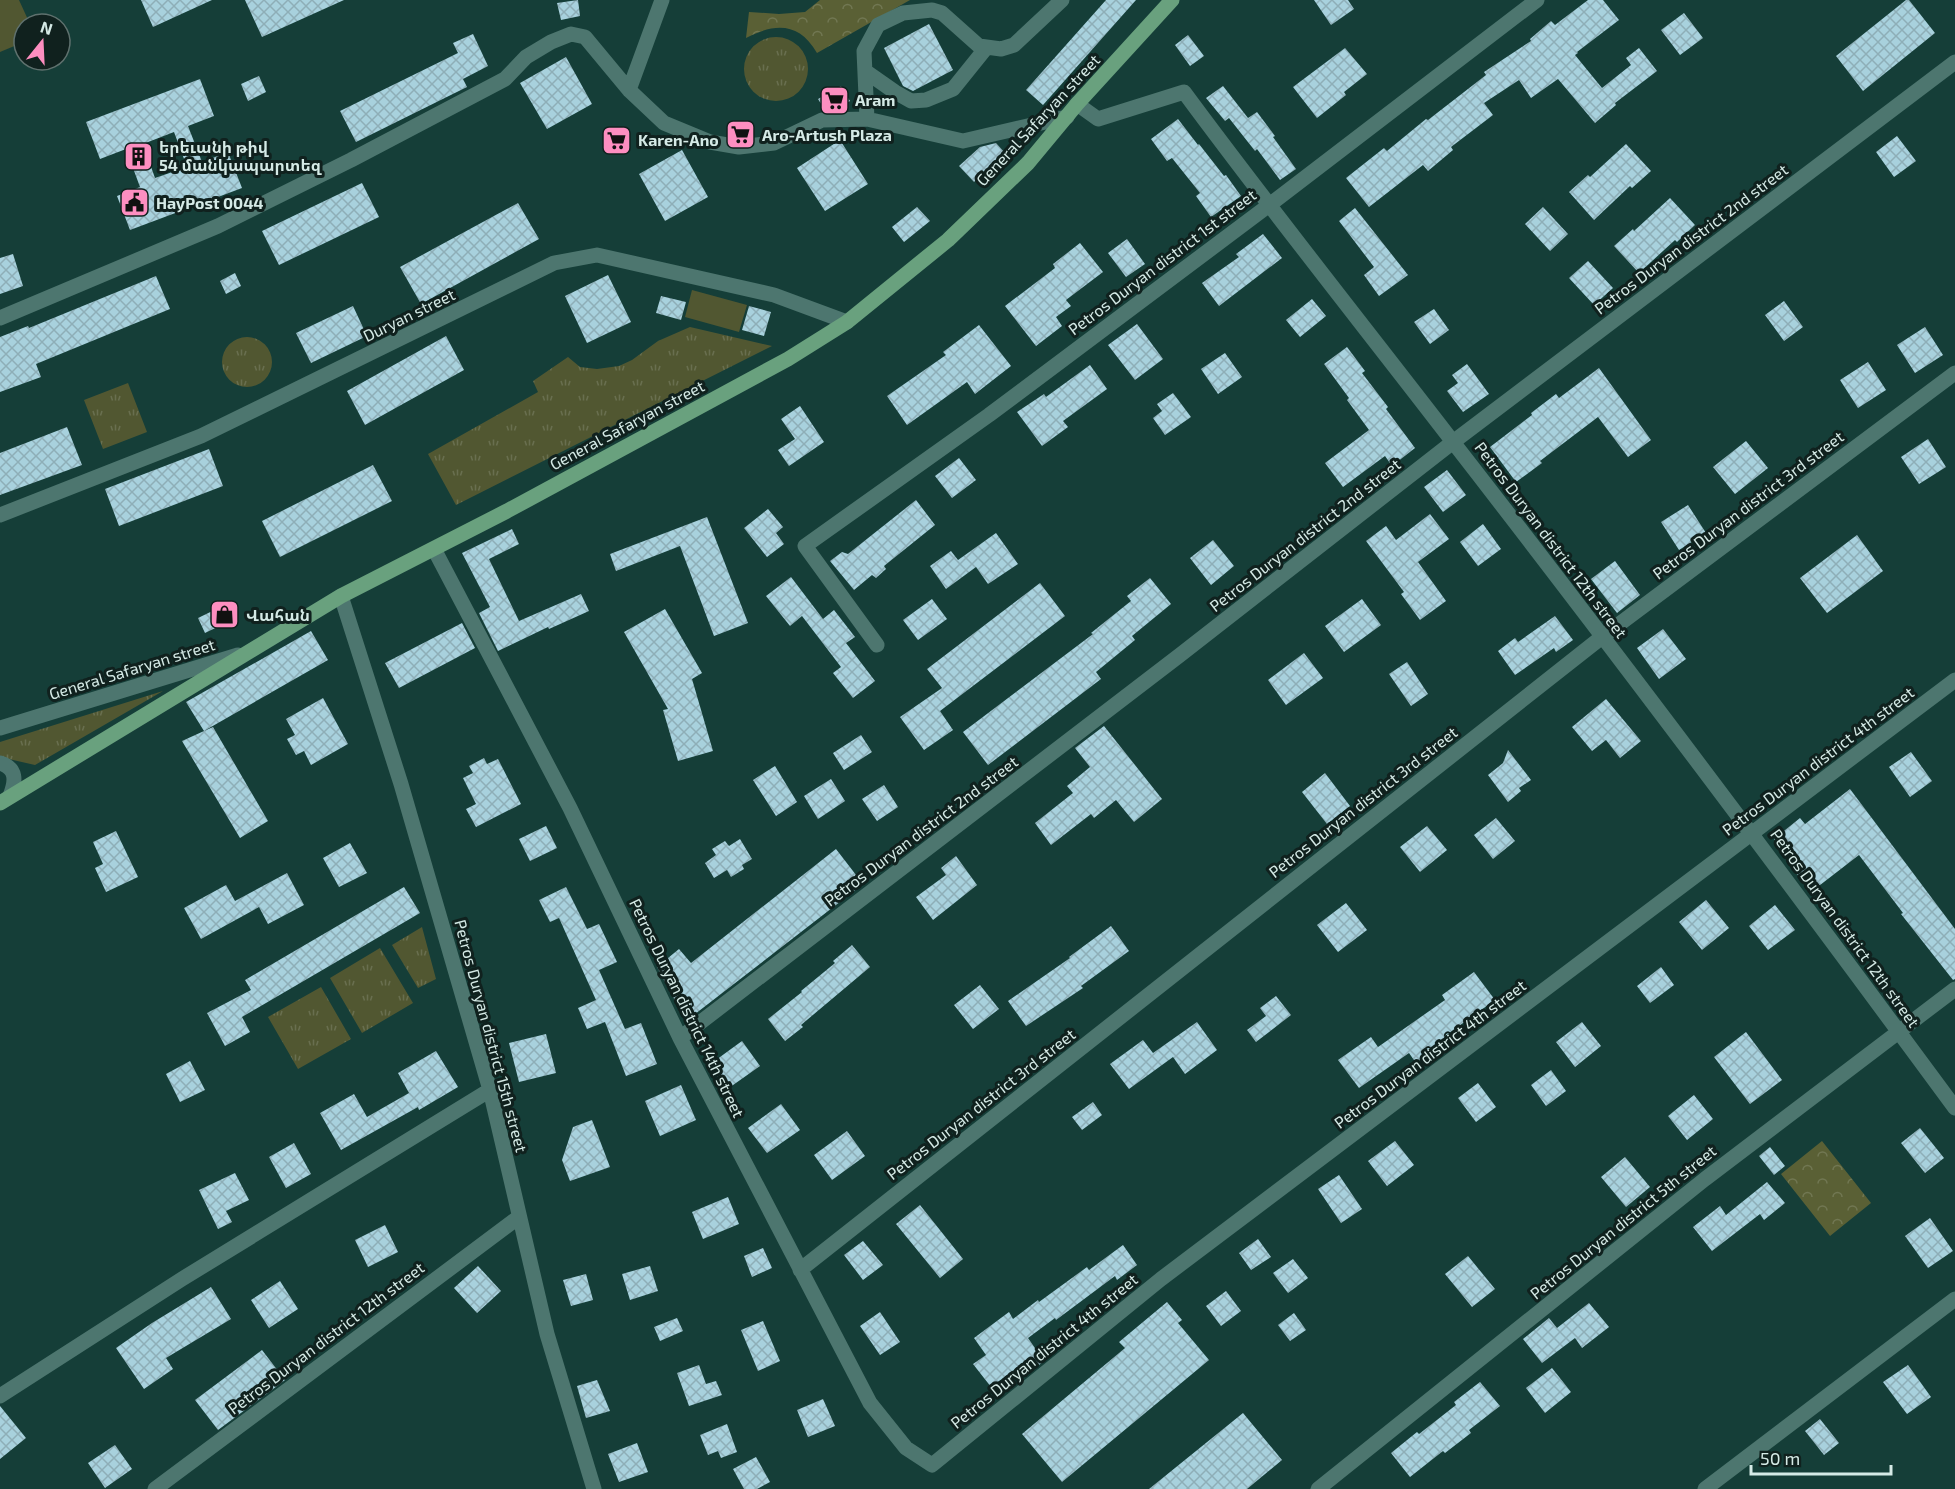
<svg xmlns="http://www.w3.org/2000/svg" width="1955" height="1489" viewBox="0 0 1955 1489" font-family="'Exo 2','Noto Sans Armenian',sans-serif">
<defs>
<pattern id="grass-tufts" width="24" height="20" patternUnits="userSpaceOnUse" patternTransform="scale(1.5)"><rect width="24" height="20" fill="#515731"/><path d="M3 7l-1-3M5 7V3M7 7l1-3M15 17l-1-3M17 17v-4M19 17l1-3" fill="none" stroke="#696f4f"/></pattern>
<pattern id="forest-crowns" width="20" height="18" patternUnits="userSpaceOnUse" patternTransform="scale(1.5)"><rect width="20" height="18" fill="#5a6035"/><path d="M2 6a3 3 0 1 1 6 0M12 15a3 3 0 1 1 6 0" fill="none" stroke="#717752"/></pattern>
<pattern id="building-cross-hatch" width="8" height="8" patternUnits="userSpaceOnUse" patternTransform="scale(1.5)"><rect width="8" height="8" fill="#a8d1dd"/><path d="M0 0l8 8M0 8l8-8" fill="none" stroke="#8eaeb7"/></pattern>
</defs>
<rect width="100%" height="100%" fill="#153e38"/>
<path fill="url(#grass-tufts)" d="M744 69a32 32 0 1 1 64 0a32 32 0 1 1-64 0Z
M690,327L772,346L456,505L428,454L538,392L533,381L568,357L580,367L597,369L619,366L632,360L658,341Z
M222 362a25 25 0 1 1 50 0a25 25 0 1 1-50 0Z
M128,383L147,432L103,449L84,400Z
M163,691L35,765L0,757V742Z
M422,927L436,979L418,988L392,945Z
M380,948L413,1003L362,1033L330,978Z
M321,987L351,1039L298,1069L268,1017Z"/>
<path fill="url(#forest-crowns)" d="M820,0H910L817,53C799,22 775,23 746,38L749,12L779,14L805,12Z
M1822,1141L1871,1203L1830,1236L1781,1174Z"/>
<path fill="#515731" d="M0,0H19L30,24H24V42L0,52Z
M692,290L747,305L739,332L685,317Z"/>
<path fill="url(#building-cross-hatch)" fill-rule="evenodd" d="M141,0H212L153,27Z
M245,0H344L262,37Z
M578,0L580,16L561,20L557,3Z
M1106,0H1136L1043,105L1026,90Z
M1314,0H1348L1354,9L1331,25Z
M1588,0H1603L1619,20L1577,52L1578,53L1575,55L1602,88L1631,65L1626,58L1639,48L1657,71L1615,103L1616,105L1595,123L1558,79L1531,98L1519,80L1484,103L1493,115L1451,147L1453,150L1428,171L1423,165L1369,207L1346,178L1384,148L1387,151L1426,119L1428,120L1486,75L1484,72L1531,41L1530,39L1551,21L1555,25Z
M1906,0H1909L1935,33L1863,91L1836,56Z
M1684,13L1703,38L1680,55L1661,30Z
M929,24L953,70L913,91L903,86L884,48Z
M473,34L488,66L463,79L467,87L356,142L340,111L458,53L453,43Z
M1188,35L1204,56L1190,66L1175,45Z
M1345,48L1367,74L1344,92L1346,95L1317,118L1293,87Z
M566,57L592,104L547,129L520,83Z
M259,76L266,92L248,101L241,84Z
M200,79L214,116L188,126L202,162L228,152L242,188L130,230L117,196L140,187L126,149L100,159L86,122ZM174,132L187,167L155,178L143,144Z
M841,86L850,101L834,110H825L818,99Z
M1223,86L1248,118L1257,112L1275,136L1273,137L1296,169L1280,180L1257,149L1255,151L1229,118L1225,121L1206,98Z
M1178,119L1198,145L1199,144L1224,176L1226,175L1241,196L1211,217L1196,196L1200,193L1172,158L1167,161L1151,139Z
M1897,136L1916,161L1894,177L1876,152Z
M840,140L868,184L825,211L797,168Z
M996,143L1005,153L974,182L959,166L980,147Z
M1626,144L1651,171L1632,188L1630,186L1594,220L1569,192L1588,175L1590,177Z
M682,150L708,197L665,221L639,174Z
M362,183L379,217L279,265L262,231Z
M1670,198L1695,225L1677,242L1675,240L1639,273L1614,246L1633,229L1634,231Z
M518,203L539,239L421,304L400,267Z
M917,207L930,221L904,242L892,227Z
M1543,207L1568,234L1550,251L1525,224Z
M1355,208L1408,275L1379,296L1364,275L1374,267L1339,221Z
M1263,234L1282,258L1219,306L1202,283L1239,257L1236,254Z
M1127,239L1145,264L1126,277L1108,253Z
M1080,243L1103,272L1066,300L1071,306L1056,317L1062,326L1036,346L1005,306L1055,268L1053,264Z
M13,254L23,286L0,294V258Z
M1588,261L1613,288L1594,305L1569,278Z
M235,273L241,286L226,294L220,281Z
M608,275L631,322L587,343L565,296Z
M156,276L170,309L36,364L41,377L0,392V337L28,326L29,328Z
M661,296L686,302L681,320L656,313Z
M1312,299L1326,316L1300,337L1286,320Z
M1784,301L1803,327L1784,341L1765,315Z
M353,306L367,336L311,363L296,333Z
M749,306L771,312L764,336L742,330Z
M1434,309L1449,330L1430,344L1414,322Z
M1137,324L1163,359L1135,380L1108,345Z
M979,325L1011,366L975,394L967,382L907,425L887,396L946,355L943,352Z
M1925,327L1943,355L1915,373L1897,345Z
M446,336L464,370L365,425L347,391Z
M1347,347L1365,371L1362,373L1388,407L1386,409L1415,448L1392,466L1385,456L1343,487L1325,463L1369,430L1347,400L1349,398L1324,364Z
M1225,353L1242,377L1218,394L1201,369Z
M1868,362L1886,390L1858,408L1840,380Z
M1467,364L1489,394L1463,412L1447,391L1458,383L1452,375Z
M1090,365L1107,389L1063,421L1068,427L1042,446L1017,412L1044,394L1046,397Z
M1599,368L1651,440L1628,457L1598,417L1540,461L1542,463L1516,482L1490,447L1532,415L1531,413L1556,394L1559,398Z
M1173,393L1191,417L1165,435L1153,418L1162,411L1157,404Z
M800,406L824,442L789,466L778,450L795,439L781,419Z
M67,427L82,465L0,495V453Z
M1928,439L1946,467L1919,484L1901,457Z
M1746,441L1768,468L1735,494L1713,467Z
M209,449L223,486L119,526L105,489Z
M959,458L976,480L952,498L935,476Z
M373,465L392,501L280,557L262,521Z
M1447,470L1466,495L1443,512L1424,487Z
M916,500L935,525L884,566L886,569L876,578L872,575L854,590L830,561L842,552L848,554Z
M1688,505L1706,533L1679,550L1661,522Z
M768,509L783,527L776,533L784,544L767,557L744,528Z
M1430,514L1449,539L1418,562L1446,601L1420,620L1401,594L1404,592L1366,541L1386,526L1396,540Z
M707,517L748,623L714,636L680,546L616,571L610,554Z
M1483,524L1501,549L1478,566L1460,542Z
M512,529L519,544L489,559L519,621L581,594L589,611L549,629L548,627L498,651L479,613L490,607L462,553Z
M996,533L1018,564L988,584L976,567L946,589L930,566L951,551L958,560Z
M1857,535L1883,571L1827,613L1800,578Z
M1213,540L1234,566L1211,585L1190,558Z
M1615,561L1640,595L1617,613L1591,579Z
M791,577L823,619L834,610L855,637L846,643L875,681L853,698L833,673L841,667L802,616L790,626L766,596Z
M1150,578L1171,604L1132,636L1135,640L1096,672L1101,679L988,765L963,732L1093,634L1091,633L1131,601L1127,596Z
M1040,583L1065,616L940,711L953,730L924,750L900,717L942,688L927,669Z
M932,599L947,619L918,640L903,620Z
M1362,599L1381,625L1344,652L1325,626Z
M231,602L238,617L205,633L198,618Z
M665,609L702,673L692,679L713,751L678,761L663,710L668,709L624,632Z
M1555,616L1573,640L1556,652L1554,648L1515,675L1498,651L1515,638L1518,642Z
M462,623L475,648L399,688L385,663Z
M1663,629L1686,659L1659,679L1637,648Z
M311,631L328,660L204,731L213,727L268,821L240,838L182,741L204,731L186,702Z
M1304,653L1323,678L1286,705L1268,680Z
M1407,662L1428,694L1411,706L1389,674Z
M323,698L348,744L311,765L304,751L296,755L287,739L295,735L286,719Z
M1606,699L1641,741L1620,758L1606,740L1592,751L1572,727Z
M1104,726L1162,799L1134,822L1116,800L1094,818L1091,814L1051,845L1035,823L1073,793L1067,786L1090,767L1075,748Z
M861,735L872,752L844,770L833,753Z
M1508,750L1531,780L1519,788L1521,791L1508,802L1488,775L1503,763Z
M1911,752L1932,781L1910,797L1889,767Z
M484,758L487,764L498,759L521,804L476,827L466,809L476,804L463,778L473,773L469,766Z
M775,766L797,802L776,816L753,780Z
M1325,773L1350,806L1327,824L1302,792Z
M831,779L845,801L818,819L804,796Z
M884,785L898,807L877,821L862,799Z
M1850,789L1955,929V979L1953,980L1901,914L1903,913L1859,855L1811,892L1792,868L1795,866L1774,839L1800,818L1805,824Z
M1496,818L1515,841L1493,859L1474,835Z
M546,826L557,848L530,861L519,839Z
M1427,826L1447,850L1420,872L1400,847Z
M116,831L138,877L106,892L95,868L103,864L93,842Z
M740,839L752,859L742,865L744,869L731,877L727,870L714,878L705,863L716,855L712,849L725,841L729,846Z
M350,843L367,873L339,887L323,858Z
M836,849L863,884L686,1021L657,967L679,949L691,963Z
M956,856L977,885L933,920L916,897L946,875L941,868Z
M287,873L304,905L268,924L259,907L201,939L184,908L226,885L235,901Z
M404,887L420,913L242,1017L250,1032L225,1046L207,1013L251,990L245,980Z
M566,887L587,929L599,924L617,962L599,970L625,1029L641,1023L657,1064L626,1076L605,1022L587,1029L578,1008L596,1000L559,918L550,922L539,900Z
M1706,900L1729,928L1702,950L1679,922Z
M1346,903L1367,930L1338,952L1317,925Z
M1775,905L1795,930L1768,950L1749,926Z
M1111,926L1129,951L1081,986L1083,988L1026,1026L1008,1001L1070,958L1069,957Z
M852,945L870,967L801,1025L803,1027L785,1041L768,1019L802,992L801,991L835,963L833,961Z
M1661,967L1674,985L1650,1003L1637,986Z
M1474,972L1495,1000L1445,1036L1449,1040L1416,1063L1409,1053L1359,1088L1338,1060L1371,1037L1378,1047L1445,1000L1442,995Z
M980,985L999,1009L973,1029L954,1005Z
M1276,996L1291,1015L1256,1042L1247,1030L1266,1016L1260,1008Z
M1197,1022L1217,1050L1185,1074L1173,1057L1129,1089L1110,1064L1143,1040L1153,1053Z
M1582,1022L1601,1046L1575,1067L1556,1042Z
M1746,1032L1782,1080L1750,1104L1714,1057Z
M546,1034L556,1073L519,1082L509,1043Z
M742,1041L760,1066L726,1090L709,1065Z
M436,1051L458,1087L419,1110L418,1107L341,1150L320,1113L354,1094L367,1117L409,1093L398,1073Z
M190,1061L205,1090L180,1102L166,1074Z
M1551,1070L1566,1091L1546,1106L1531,1085Z
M1478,1083L1496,1107L1476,1122L1458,1098Z
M681,1085L696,1120L660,1136L645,1101Z
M1694,1095L1713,1119L1687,1140L1668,1116Z
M1093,1102L1102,1115L1082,1130L1072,1117Z
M781,1104L800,1130L767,1153L748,1128Z
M592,1120L610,1167L570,1181L562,1160L573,1127Z
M1920,1128L1944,1158L1925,1173L1901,1143Z
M847,1131L865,1156L832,1180L814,1155Z
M1395,1141L1414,1165L1387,1186L1368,1161Z
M294,1143L311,1174L286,1188L269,1157Z
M1770,1147L1785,1166L1774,1175L1759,1156Z
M1625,1157L1650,1187L1626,1207L1601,1177Z
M235,1173L249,1200L226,1211L232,1222L218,1229L199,1190Z
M1339,1175L1362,1209L1341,1223L1318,1189Z
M1767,1182L1785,1203L1764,1220L1760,1214L1712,1251L1693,1227L1720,1206L1726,1215Z
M728,1197L739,1224L703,1239L692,1212Z
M920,1205L963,1259L940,1278L896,1224Z
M1930,1218L1953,1251L1928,1268L1905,1236Z
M385,1225L398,1252L368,1267L355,1240Z
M1258,1239L1271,1257L1251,1270L1239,1253Z
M863,1241L883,1265L863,1280L844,1255Z
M1123,1245L1137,1265L1117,1280L1115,1276L1056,1320L1055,1318L1028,1338L1044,1361L1029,1373L1022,1364L991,1387L973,1364L986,1355L974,1338L1009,1312L1013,1319L1038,1300L1039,1302L1087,1267L1089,1270Z
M763,1248L772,1268L752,1277L744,1256Z
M1468,1256L1495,1289L1472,1307L1445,1274Z
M1293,1259L1308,1278L1288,1293L1273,1273Z
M478,1266L501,1291L477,1313L454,1288Z
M650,1266L658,1291L630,1300L622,1274Z
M586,1274L593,1300L571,1306L563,1280Z
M280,1281L298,1309L269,1328L251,1300Z
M211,1287L231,1319L166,1358L173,1369L144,1389L116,1348L152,1323Z
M1226,1291L1241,1311L1221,1326L1206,1306Z
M1167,1302L1182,1320L1178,1323L1209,1360L1062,1482L1022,1434L1125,1348L1119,1342Z
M1589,1303L1609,1327L1582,1348L1575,1338L1542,1363L1523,1339L1549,1318L1557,1328Z
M880,1312L900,1342L880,1355L860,1326Z
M1294,1313L1306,1330L1290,1341L1278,1325Z
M677,1318L683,1331L660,1341L654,1327Z
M763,1321L780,1361L758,1371L741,1330Z
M262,1350L285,1380L218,1430L195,1400Z
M699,1365L706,1384L716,1381L722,1395L689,1406L677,1373Z
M1908,1365L1931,1397L1907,1414L1883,1382Z
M1552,1368L1571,1392L1545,1413L1526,1388Z
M597,1380L610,1411L586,1418L577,1386Z
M1480,1382L1500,1406L1469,1430L1471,1433L1445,1453L1443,1451L1410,1477L1391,1453L1417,1432L1419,1434L1456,1405L1454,1402Z
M823,1399L835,1426L808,1437L797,1410Z
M0,1406L26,1438L0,1459Z
M1243,1413L1282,1460L1247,1489H1149Z
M1820,1419L1839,1443L1824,1455L1805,1431Z
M727,1424L737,1452L721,1458L718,1451L708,1455L700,1435Z
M637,1443L648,1472L619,1482L608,1454Z
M115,1445L132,1469L105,1488L88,1463Z
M756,1457L770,1482L757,1489H744L733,1469Z"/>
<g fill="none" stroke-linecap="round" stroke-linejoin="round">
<path stroke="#4d766f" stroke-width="15" d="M865,71L895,92L911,101L926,100L953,89L986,48
M629,90L662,0
M1077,104L1098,119L1184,92C1271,210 1363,325 1453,442C1624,662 1790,884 1955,1108
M867,119L864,51L878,25L903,13L932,10L942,13L979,46L1001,49L1014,45L1062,0
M0,318L218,226L351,160L505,79L526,57L551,42L571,34L585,37L629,90L664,123L710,142L739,147L774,143L822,120L867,119L963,141L1067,117
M0,515L201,436L554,263L597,255L774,295L847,322
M434,549L570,808L680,1038L870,1403L906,1448L932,1465L1161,1279L1955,680
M341,596L401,784L490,1090L547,1334L594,1489
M877,645L805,546L989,415L1268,206L1537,0
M0,728L238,655
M0,763C17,768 16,781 10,796
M680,1038L1180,655L1453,442L1955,62
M800,1270L1602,637L1955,373
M0,1396L182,1279L490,1090
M155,1489L519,1217
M1318,1489L1705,1179L1955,989
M1705,1489L1955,1299"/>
<path stroke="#69a17e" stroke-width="15" d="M0,803L341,596L507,511L788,359L847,322L948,240L1028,163L1077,104L1172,0"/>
</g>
<defs>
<symbol id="supermarket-square" viewBox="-11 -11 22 22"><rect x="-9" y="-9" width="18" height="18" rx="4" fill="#fd8ec0" stroke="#10211e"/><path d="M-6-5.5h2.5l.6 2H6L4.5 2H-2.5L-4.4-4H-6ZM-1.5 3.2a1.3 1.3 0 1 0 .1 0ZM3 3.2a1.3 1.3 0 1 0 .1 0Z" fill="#111"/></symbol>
<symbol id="building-square" viewBox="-11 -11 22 22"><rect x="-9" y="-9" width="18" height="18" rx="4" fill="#fd8ec0" stroke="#10211e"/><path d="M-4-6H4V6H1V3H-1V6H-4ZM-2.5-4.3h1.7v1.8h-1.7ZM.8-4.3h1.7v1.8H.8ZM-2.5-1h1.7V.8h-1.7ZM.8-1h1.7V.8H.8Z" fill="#111"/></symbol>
<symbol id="civic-square" viewBox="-11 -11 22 22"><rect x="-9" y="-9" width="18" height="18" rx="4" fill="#fd8ec0" stroke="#10211e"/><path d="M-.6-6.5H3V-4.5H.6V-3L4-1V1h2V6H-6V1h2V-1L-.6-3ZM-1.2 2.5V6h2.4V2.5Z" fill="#111"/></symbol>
<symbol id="shop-square" viewBox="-11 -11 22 22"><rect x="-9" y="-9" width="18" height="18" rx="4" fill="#fd8ec0" stroke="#10211e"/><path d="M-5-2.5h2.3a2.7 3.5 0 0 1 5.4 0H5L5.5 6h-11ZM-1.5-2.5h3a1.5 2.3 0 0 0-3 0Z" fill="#111"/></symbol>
</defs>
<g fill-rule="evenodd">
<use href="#supermarket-square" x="818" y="84" width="33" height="33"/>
<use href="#supermarket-square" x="724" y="118" width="33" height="33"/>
<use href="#supermarket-square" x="600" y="124" width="33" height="33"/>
<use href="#building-square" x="122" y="140" width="33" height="33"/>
<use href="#civic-square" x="118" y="186" width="33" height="33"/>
<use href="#shop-square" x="208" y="598" width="33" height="33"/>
</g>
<g text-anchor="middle" stroke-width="6" stroke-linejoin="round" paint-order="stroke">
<g font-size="16" font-weight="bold" fill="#d5eae6" stroke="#10211e" text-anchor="start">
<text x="855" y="106">Aram</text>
<text x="762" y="141">Aro-Artush Plaza</text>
<text x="638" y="146">Karen-Ano</text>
<text x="159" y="153">երեւանի թիվ<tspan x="159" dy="18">54 մանկապարտեզ</tspan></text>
<text x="156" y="209">HayPost 0044</text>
<text x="246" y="621">Վահան</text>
</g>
<g font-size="16" fill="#d5eae6" stroke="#10211e">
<text transform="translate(1038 120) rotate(-47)" y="6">General Safaryan street</text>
<text transform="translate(1691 239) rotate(-37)" y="6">Petros Duryan district 2nd street</text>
<text transform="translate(1162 262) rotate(-37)" y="6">Petros Duryan district 1st street</text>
<text transform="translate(409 315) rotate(-26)" y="6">Duryan street</text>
<text transform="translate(627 425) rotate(-28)" y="6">General Safaryan street</text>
<text transform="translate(1748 505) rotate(-37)" y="6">Petros Duryan district 3rd street</text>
<text transform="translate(1305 535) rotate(-38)" y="6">Petros Duryan district 2nd street</text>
<text transform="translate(1551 540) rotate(53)" y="6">Petros Duryan district 12th street</text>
<text transform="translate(132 669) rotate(-17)" y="6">General Safaryan street</text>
<text transform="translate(1818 761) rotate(-37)" y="6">Petros Duryan district 4th street</text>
<text transform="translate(1363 802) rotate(-38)" y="6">Petros Duryan district 3rd street</text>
<text transform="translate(921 831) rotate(-37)" y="6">Petros Duryan district 2nd street</text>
<text transform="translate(1845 928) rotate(54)" y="6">Petros Duryan district 12th street</text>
<text transform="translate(687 1008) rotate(64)" y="6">Petros Duryan district 14th street</text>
<text transform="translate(491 1036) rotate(75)" y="6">Petros Duryan district 15th street</text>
<text transform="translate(1430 1054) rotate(-37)" y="6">Petros Duryan district 4th street</text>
<text transform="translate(981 1104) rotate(-38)" y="6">Petros Duryan district 3rd street</text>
<text transform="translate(1623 1222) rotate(-39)" y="6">Petros Duryan district 5th street</text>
<text transform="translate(326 1338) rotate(-37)" y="6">Petros Duryan district 12th street</text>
<text transform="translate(1044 1351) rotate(-39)" y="6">Petros Duryan district 4th street</text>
</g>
</g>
<g transform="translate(42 42) rotate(18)"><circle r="28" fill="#10211e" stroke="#5f716e" stroke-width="1.5"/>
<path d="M0-4.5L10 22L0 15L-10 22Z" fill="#fd8ec0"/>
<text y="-9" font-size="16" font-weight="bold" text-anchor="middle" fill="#d5eae6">N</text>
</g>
<path d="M1751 1465v9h140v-9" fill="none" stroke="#d5eae6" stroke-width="3"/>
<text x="1760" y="1465" font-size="18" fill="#d5eae6" stroke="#10211e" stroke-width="4.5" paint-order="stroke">50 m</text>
</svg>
